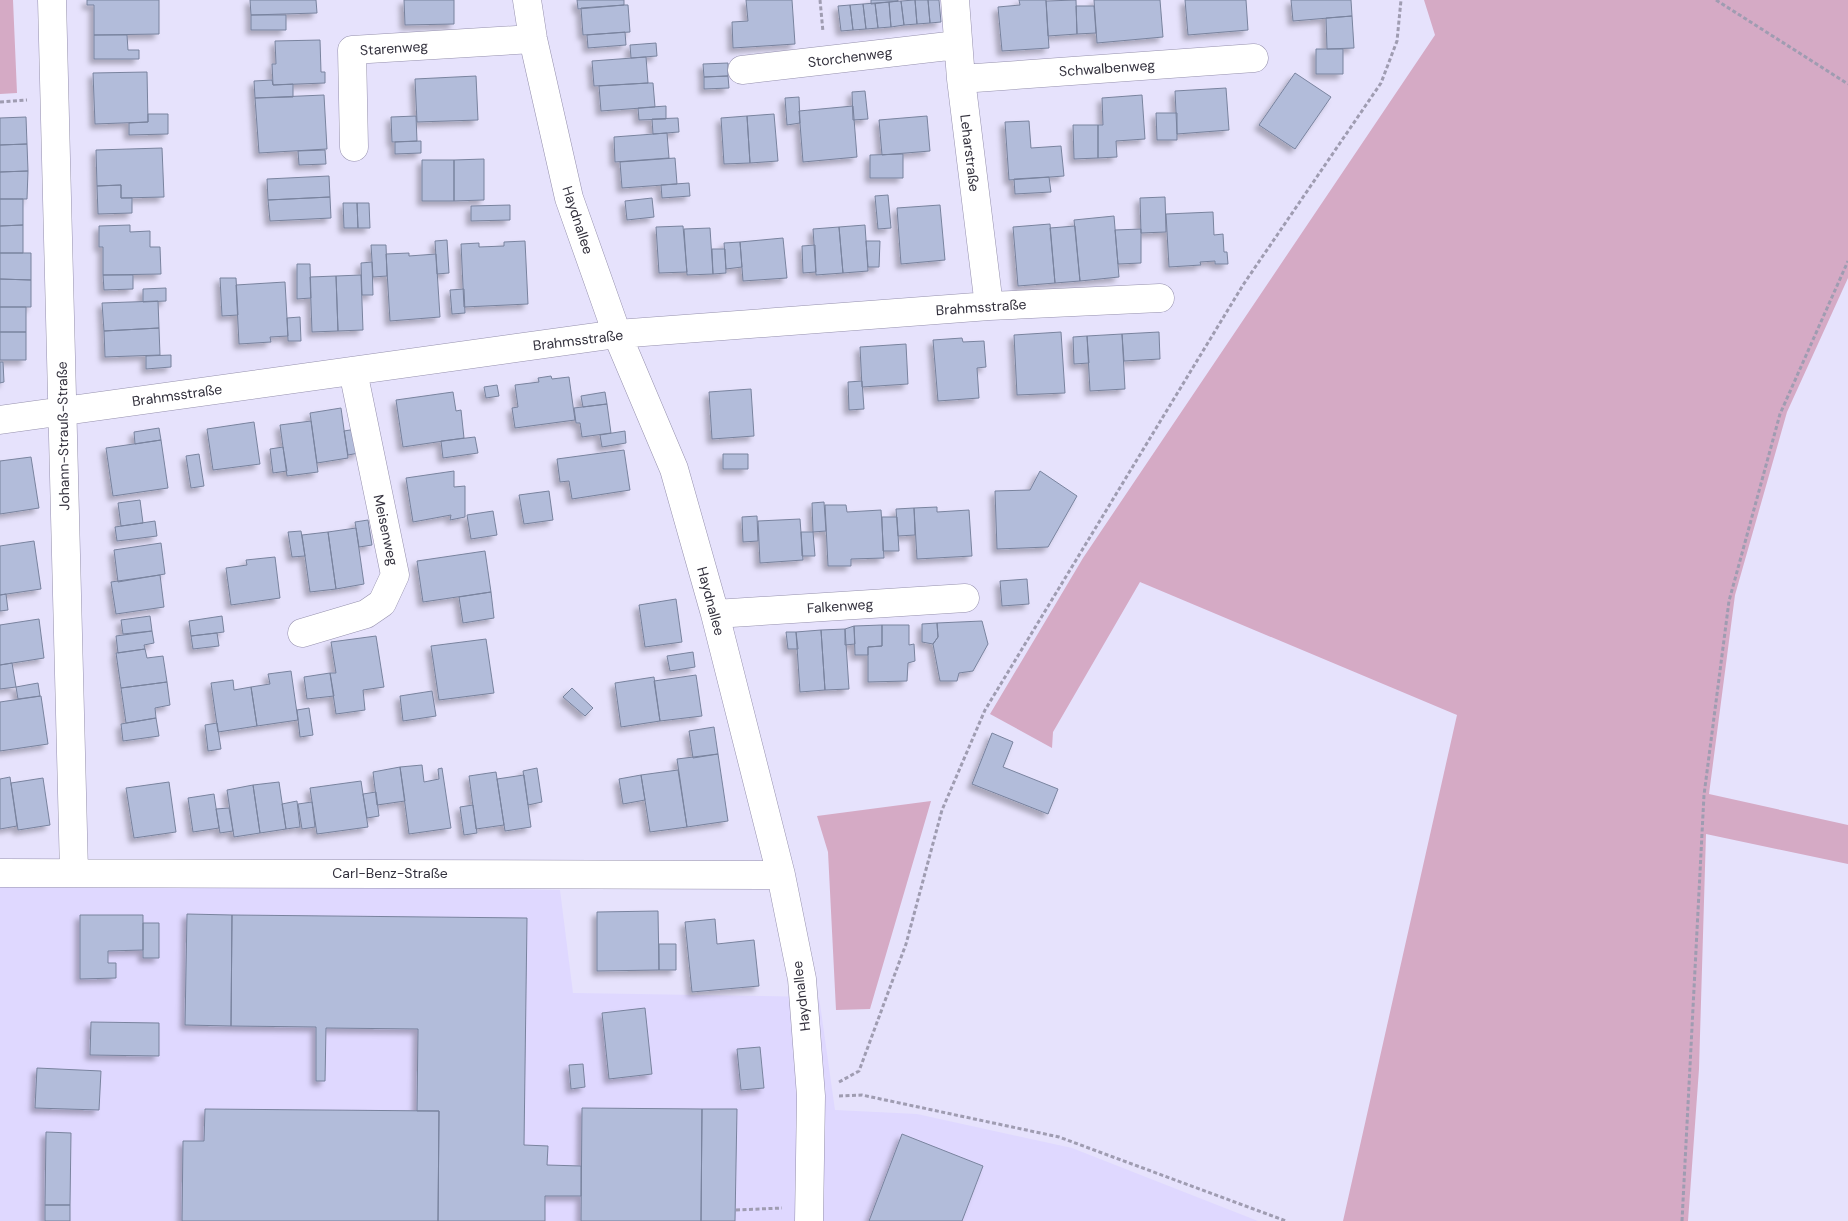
<svg xmlns="http://www.w3.org/2000/svg" width="1848" height="1221" viewBox="0 0 1848 1221" font-family="'DM Sans',sans-serif">
<defs>
<filter id="shadow"><feDropShadow dx="-4.5" dy="4.5" stdDeviation="2.5" flood-color="#0004"/></filter>
</defs>
<rect width="100%" height="100%" fill="#e6e2fc"/>
<path fill="#dfd8ff" d="M78,880L560,890L573,993L819,997L835,1110L917,1114L1072,1148L1258,1221H0V884Z"/>
<path fill="#d5aac5" d="M0,0H13L17,93L0,94Z
M1424,0H1848V278L1787,412L1735,595L1709,794L1848,825V864L1706,834L1699,1069L1688,1221H1343L1457,715L1140,582L1053,732L1052,748L990,714L1083,558L1435,35Z
M931,801L870,1009L836,1010L828,852L817,816Z"/>
<path fill="#b2bcda" stroke="#79839e" filter="url(#shadow)" d="M87,0H159V34L94,35V5H87Z
M250,0H316L317,13L251,15Z
M404,0H454V24L405,25Z
M577,0H624V5L578,9Z
M746,0H792L795,44L733,48L732,22L748,21Z
M871,0H898V1L871,4Z
M915,0H928L930,23L917,24Z
M915,0L917,24L904,25L901,1Z
M928,0H939L941,22L930,23Z
M1019,0H1046L1049,48L1002,51L998,7L1020,5Z
M1076,0L1077,34L1048,36L1046,1Z
M1094,0H1160L1163,37L1097,43Z
M1185,0H1246L1248,30L1188,35Z
M1291,0H1351L1352,16L1293,21Z
M901,1L904,25L891,27L889,2Z
M889,2L891,27L878,28L875,3Z
M875,3L878,28L866,29L863,4Z
M863,4L866,29L853,30L850,5Z
M624,5H628L630,32L583,35L581,8Z
M850,5L853,30L841,31L838,6Z
M1076,6H1094L1096,33L1077,34Z
M251,15H286V30H251Z
M1352,16L1354,48L1327,49L1326,18Z
M625,32L626,45L588,48L587,35Z
M94,35H127L128,50H139V59H94Z
M320,40L321,72H325V83L273,85L272,64H276L275,41Z
M656,43L657,56L631,58L630,45Z
M1316,49H1343V74H1316Z
M646,57L648,83L594,86L592,61Z
M728,63V76L704,77L703,64Z
M147,72L148,122L95,124L93,73Z
M1295,73L1331,97L1295,149L1259,125Z
M476,76L478,120L417,122L415,79Z
M728,76L729,88L704,89V77Z
M272,80L273,85L293,84V97L255,98L254,81Z
M648,83H653L655,107L601,111L599,86Z
M1226,88L1229,130L1177,134L1175,91Z
M865,91L868,119L853,120L852,92Z
M324,95L327,149L259,153L255,98Z
M1142,95L1145,139L1116,141L1117,157L1098,158V125H1103L1102,98Z
M799,97L800,123L787,125L785,98Z
M666,106V119L639,120L638,108Z
M853,106L857,157L803,162L799,111Z
M1156,113H1177V140H1157Z
M148,114H168V134L129,135V123L148,122Z
M774,114L778,161L750,163L747,116Z
M416,116L417,141L392,142L391,117Z
M747,116L750,163L724,164L721,118Z
M927,116L930,151L882,155L879,120Z
M26,117L27,144L0,145V118Z
M678,118L679,132L653,134L652,119Z
M1029,121L1031,148L1061,146L1064,176L1009,180L1005,122Z
M1073,125H1098V158L1074,159Z
M667,133L669,158L615,162L614,137Z
M421,141V153L395,154V142Z
M27,144L28,171L0,172V145Z
M162,148L164,197L121,198V185L97,186L96,150Z
M325,150L326,164L299,165L298,151Z
M903,154V178H870V155Z
M675,158L677,184L622,188L620,162Z
M484,159V200L454,201V160Z
M422,160H454V201H422Z
M28,171L27,199H0V172Z
M329,176L330,197L268,200L267,179Z
M1049,177L1051,192L1015,194L1014,179Z
M689,183L690,196L662,198L661,185Z
M121,185V198H132V213L98,214L97,186Z
M888,195L891,228L878,229L875,196Z
M330,197L331,218L270,221L268,200Z
M1165,197L1166,232L1141,233L1140,198Z
M652,198L654,217L627,220L625,201Z
M0,199H23V225L0,226Z
M343,203H357L358,228H344Z
M357,203H369L370,228H358Z
M510,205V220L471,221V206Z
M940,205L945,260L901,264L897,208Z
M1213,212L1214,235L1223,234L1224,252H1227L1228,264H1215V261L1200,262L1201,265L1169,267L1166,214Z
M1114,216L1119,277L1080,281L1074,220Z
M1050,224L1055,283L1018,286L1013,227Z
M23,225V253H0V226Z
M130,225V232L150,231V247H160L161,274L103,275V247H99V226Z
M865,225L868,271L843,273L839,227Z
M683,226L687,272L659,273L656,227Z
M1075,226L1080,281L1055,283L1050,228Z
M839,227L843,273L816,275L813,229Z
M710,228L713,274L687,275L684,229Z
M1141,229V263L1118,264L1115,230Z
M783,238L787,278L743,281L740,242Z
M447,240L449,273L437,274L435,241Z
M525,241L528,304L464,307L461,244L479,243V247L504,246V242Z
M866,241H880L879,267H868Z
M740,242L742,267L726,269L724,243Z
M371,245H386L387,276L373,277Z
M815,245L816,272L803,273L802,246Z
M712,249H725L726,273L713,274Z
M0,253H31V280L0,279Z
M409,253V256L436,254L440,317L390,321L386,254Z
M372,262L373,295H362L361,263Z
M297,264H310L311,298L297,299Z
M103,275H133V289L104,290Z
M361,275L363,330L338,331L336,276Z
M336,276L338,331L312,332L310,277Z
M220,278H236L238,315L222,316Z
M0,279L31,280V307H0Z
M285,282L288,336L270,337L271,342L239,344L236,285Z
M166,288V301L143,302V289Z
M464,289L465,313L452,314L450,290Z
M158,301L159,328L104,331L102,303Z
M0,307H26V332H0Z
M300,317L301,341H288L287,318Z
M159,328L160,355L105,357L104,331Z
M0,332H26V360H0Z
M1061,332L1065,393L1017,395L1014,335Z
M1159,332L1160,359L1124,361L1122,334Z
M1122,334L1125,389L1090,391L1087,336Z
M1087,336L1089,363L1074,364L1073,337Z
M962,338L963,342L984,341L986,367L977,368L979,398L938,401L933,340Z
M906,344L908,384L862,387L860,347Z
M171,355V367L146,369V356Z
M0,362H3L4,382L0,383Z
M551,376L552,379L569,377L575,420L515,428L512,408L518,407L515,385L539,382L538,378Z
M862,381L864,409L849,410L848,382Z
M497,385L499,396L486,398L484,387Z
M751,389L754,436L712,439L709,392Z
M453,392L456,411L461,410L464,438L403,447L396,400Z
M605,392L607,404L583,407L581,396Z
M607,404L611,433L582,437L580,423H576L574,408Z
M341,408L348,458L317,463L310,413Z
M311,421L318,472L287,476L280,425Z
M254,422L260,464L213,470L207,429Z
M159,428L161,440L135,444L134,432Z
M356,429L359,453L348,455L344,431Z
M625,431L626,443L602,447L600,435Z
M475,437L478,453L443,458L441,441Z
M161,440L168,488L113,496L106,448Z
M283,447L287,471L273,473L270,449Z
M624,450L630,490L572,499L569,481L560,482L557,459Z
M199,454L204,486L191,488L186,456Z
M723,454H748V469H723Z
M31,457L39,508L0,514V461Z
M454,471V487L465,486V517L450,520L451,515L413,522L406,478Z
M1040,471L1077,496L1048,547L997,549L995,491L1030,490Z
M549,491L553,520L524,524L519,495Z
M140,500L143,523L121,526L118,503Z
M824,502L826,531L813,532L812,503Z
M825,505H846L847,512L881,510L884,558L851,559V566H828Z
M937,507V512L969,510L972,556L917,559L914,508Z
M914,508L915,535L898,536L896,509Z
M493,511L497,535L471,539L467,515Z
M757,516L758,541L743,542L742,517Z
M882,517H897L899,551H883Z
M800,519L803,560L760,563L758,521Z
M368,520L372,545L359,547L355,522Z
M155,521L157,536L117,541L115,527Z
M356,528L364,584L336,589L328,532Z
M301,531L305,556L292,557L288,532Z
M328,532L336,589L310,592L302,535Z
M801,532H813L815,556H802Z
M34,541L41,589L0,595V546Z
M161,543L165,574L118,582L114,550Z
M485,551L491,592L423,602L417,561Z
M275,557L280,598L231,605L226,568L247,565L246,560Z
M160,575L164,607L116,614L111,582Z
M1027,579L1029,604L1002,606L1000,581Z
M491,592L494,618L463,623L459,597Z
M6,594L8,610L0,611V595Z
M676,599L682,642L645,647L639,605Z
M150,616L152,631L123,634L121,620Z
M222,616L224,632L191,636L189,621Z
M39,619L44,658L0,665V625Z
M982,621L988,644L973,671L959,673L957,681H940L933,644L938,637L937,623Z
M937,623L938,637L933,644L922,642V624Z
M882,625V646L868,647V655H855L854,626Z
M882,625H909V645L914,644L915,661L908,663L907,681L868,682V647L882,646Z
M854,626L855,644L845,645V629Z
M845,629L849,689L825,690L821,630Z
M821,630L825,690L800,692L796,632Z
M152,631L154,643L144,645L145,649L118,653L116,636Z
M786,632H796L798,649H788Z
M217,633L219,646L193,649L191,636Z
M376,636L384,687L363,690L365,710L336,714L330,673H336L331,642Z
M486,639L494,693L439,700L431,646Z
M145,649L147,658L163,656L167,682L121,688L116,653Z
M693,652L695,667L670,671L667,656Z
M12,663L16,687L0,689V665Z
M291,671L298,720L257,726L251,687L270,684L268,674Z
M330,673L334,696L307,699L304,677Z
M696,675L702,716L660,721L654,681Z
M654,677L660,721L621,727L615,683Z
M233,680L234,690L251,687L257,726L218,732L211,683Z
M167,682L170,705L155,708L156,718L126,723L121,688Z
M38,683L40,696L18,699L16,687Z
M572,688L593,708L585,716L563,697Z
M432,691L436,716L403,721L400,696Z
M41,696L48,744L0,751V702Z
M309,708L313,735L300,737L297,710Z
M156,718L159,736L123,741L121,724Z
M217,723L221,749L208,751L205,725Z
M714,727L718,754L693,758L689,731Z
M992,733L1013,742L1003,767L1058,789L1048,814L972,784Z
M718,754L728,821L687,827L677,759Z
M422,765L424,782L439,779L438,769L442,768L451,828L409,834L400,767Z
M400,767L405,801L377,805L373,772Z
M537,768L542,802L528,805L523,771Z
M678,770L687,827L650,832L641,775Z
M496,772L504,825L476,829L469,776Z
M524,775L531,827L505,831L497,779Z
M641,775L645,800L623,804L619,779Z
M10,777L17,826L0,829V779Z
M43,778L50,825L18,830L11,783Z
M361,781L368,827L317,834L310,788Z
M169,782L176,832L134,838L126,788Z
M279,782L286,829L260,833L253,785Z
M253,785L260,833L234,837L227,790Z
M376,792L379,816L367,818L363,794Z
M214,794L219,828L193,832L188,798Z
M297,801L300,827L286,829L282,804Z
M312,802L315,827L302,829L298,804Z
M473,805L477,833L464,835L460,807Z
M229,808L233,831L220,833L216,809Z
M658,911L659,970L597,971V912Z
M187,914L232,915L231,1026L185,1025Z
M80,915H143V950L108,951V963H116V978L80,979Z
M232,915L527,918L524,1145L548,1146L547,1165L581,1166V1196H545V1221H438L439,1111H417L418,1029L326,1028L325,1081H316V1027L231,1026Z
M715,919L717,944L754,940L759,986L692,992L685,922Z
M143,923H159V958H143Z
M659,944H676V970H659Z
M645,1008L652,1074L609,1079L602,1013Z
M91,1022L159,1023V1056L90,1055Z
M760,1047L764,1088L741,1090L737,1049Z
M583,1064L585,1087L571,1089L569,1065Z
M37,1068L101,1071L99,1110L35,1108Z
M582,1108L702,1109L701,1221H581Z
M205,1109L439,1111L438,1221H182L183,1141H204Z
M702,1109H737L735,1221H701Z
M46,1132L71,1133L70,1205H45Z
M902,1134L983,1166L962,1221H869Z
M45,1205H70V1221H45Z"/>
<g fill="none" stroke-linecap="round" stroke-linejoin="round">
<defs>
<path id="minor" d="M52,0L74,872
M527,0L533,39L569,198L617,334L674,469L715,614L781,875L802,979L811,1096L809,1221
M955,0L961,79L989,306
M742,70L957,45
M961,79L1254,58
M354,147L352,50L533,39
M0,420L617,334L989,306L1160,298
M715,614L965,598
M302,633L366,614L382,603L395,575L353,371
M0,873L781,875"/>
</defs>
<use href="#minor" stroke="#9590ad" stroke-width="29"/>
<path stroke="#9f9cb1" stroke-width="3" stroke-dasharray="4 2.5" stroke-linecap="butt" d="M820,0L823,32
M1716,0L1848,84
M0,102L27,100
M839,1082L859,1071L906,944L942,810L985,710L1243,285L1381,83L1397,41L1401,0
M839,1096L862,1095L1059,1137L1286,1221
M736,1210L782,1208
M1682,1221L1704,795L1729,601L1780,414L1848,261"/>
<use href="#minor" stroke="#fff" stroke-width="28"/>
</g>
<g text-anchor="middle" stroke-width="4" stroke-linejoin="round" paint-order="stroke">
<g font-size="14" fill="#33313d" stroke="#fff">
<text transform="translate(394 48) rotate(-4)" y="5">Starenweg</text>
<text transform="translate(850 57) rotate(-7)" y="5">Storchenweg</text>
<text transform="translate(1107 68) rotate(-4)" y="5">Schwalbenweg</text>
<text transform="translate(970 153) rotate(83)" y="5">Leharstraße</text>
<text transform="translate(578 220) rotate(72)" y="5">Haydnallee</text>
<text transform="translate(981 307) rotate(-4)" y="5">Brahmsstraße</text>
<text transform="translate(578 340) rotate(-7)" y="5">Brahmsstraße</text>
<text transform="translate(177 395) rotate(-8)" y="5">Brahmsstraße</text>
<text transform="translate(63 436) rotate(-91)" y="5">Johann-Strauß-Straße</text>
<text transform="translate(386 530) rotate(78)" y="5">Meisenweg</text>
<text transform="translate(711 601) rotate(75)" y="5">Haydnallee</text>
<text transform="translate(840 606) rotate(-4)" y="5">Falkenweg</text>
<text x="390" y="878">Carl-Benz-Straße</text>
<text transform="translate(801 996) rotate(-97)" y="5">Haydnallee</text>
</g>
</g>
</svg>
